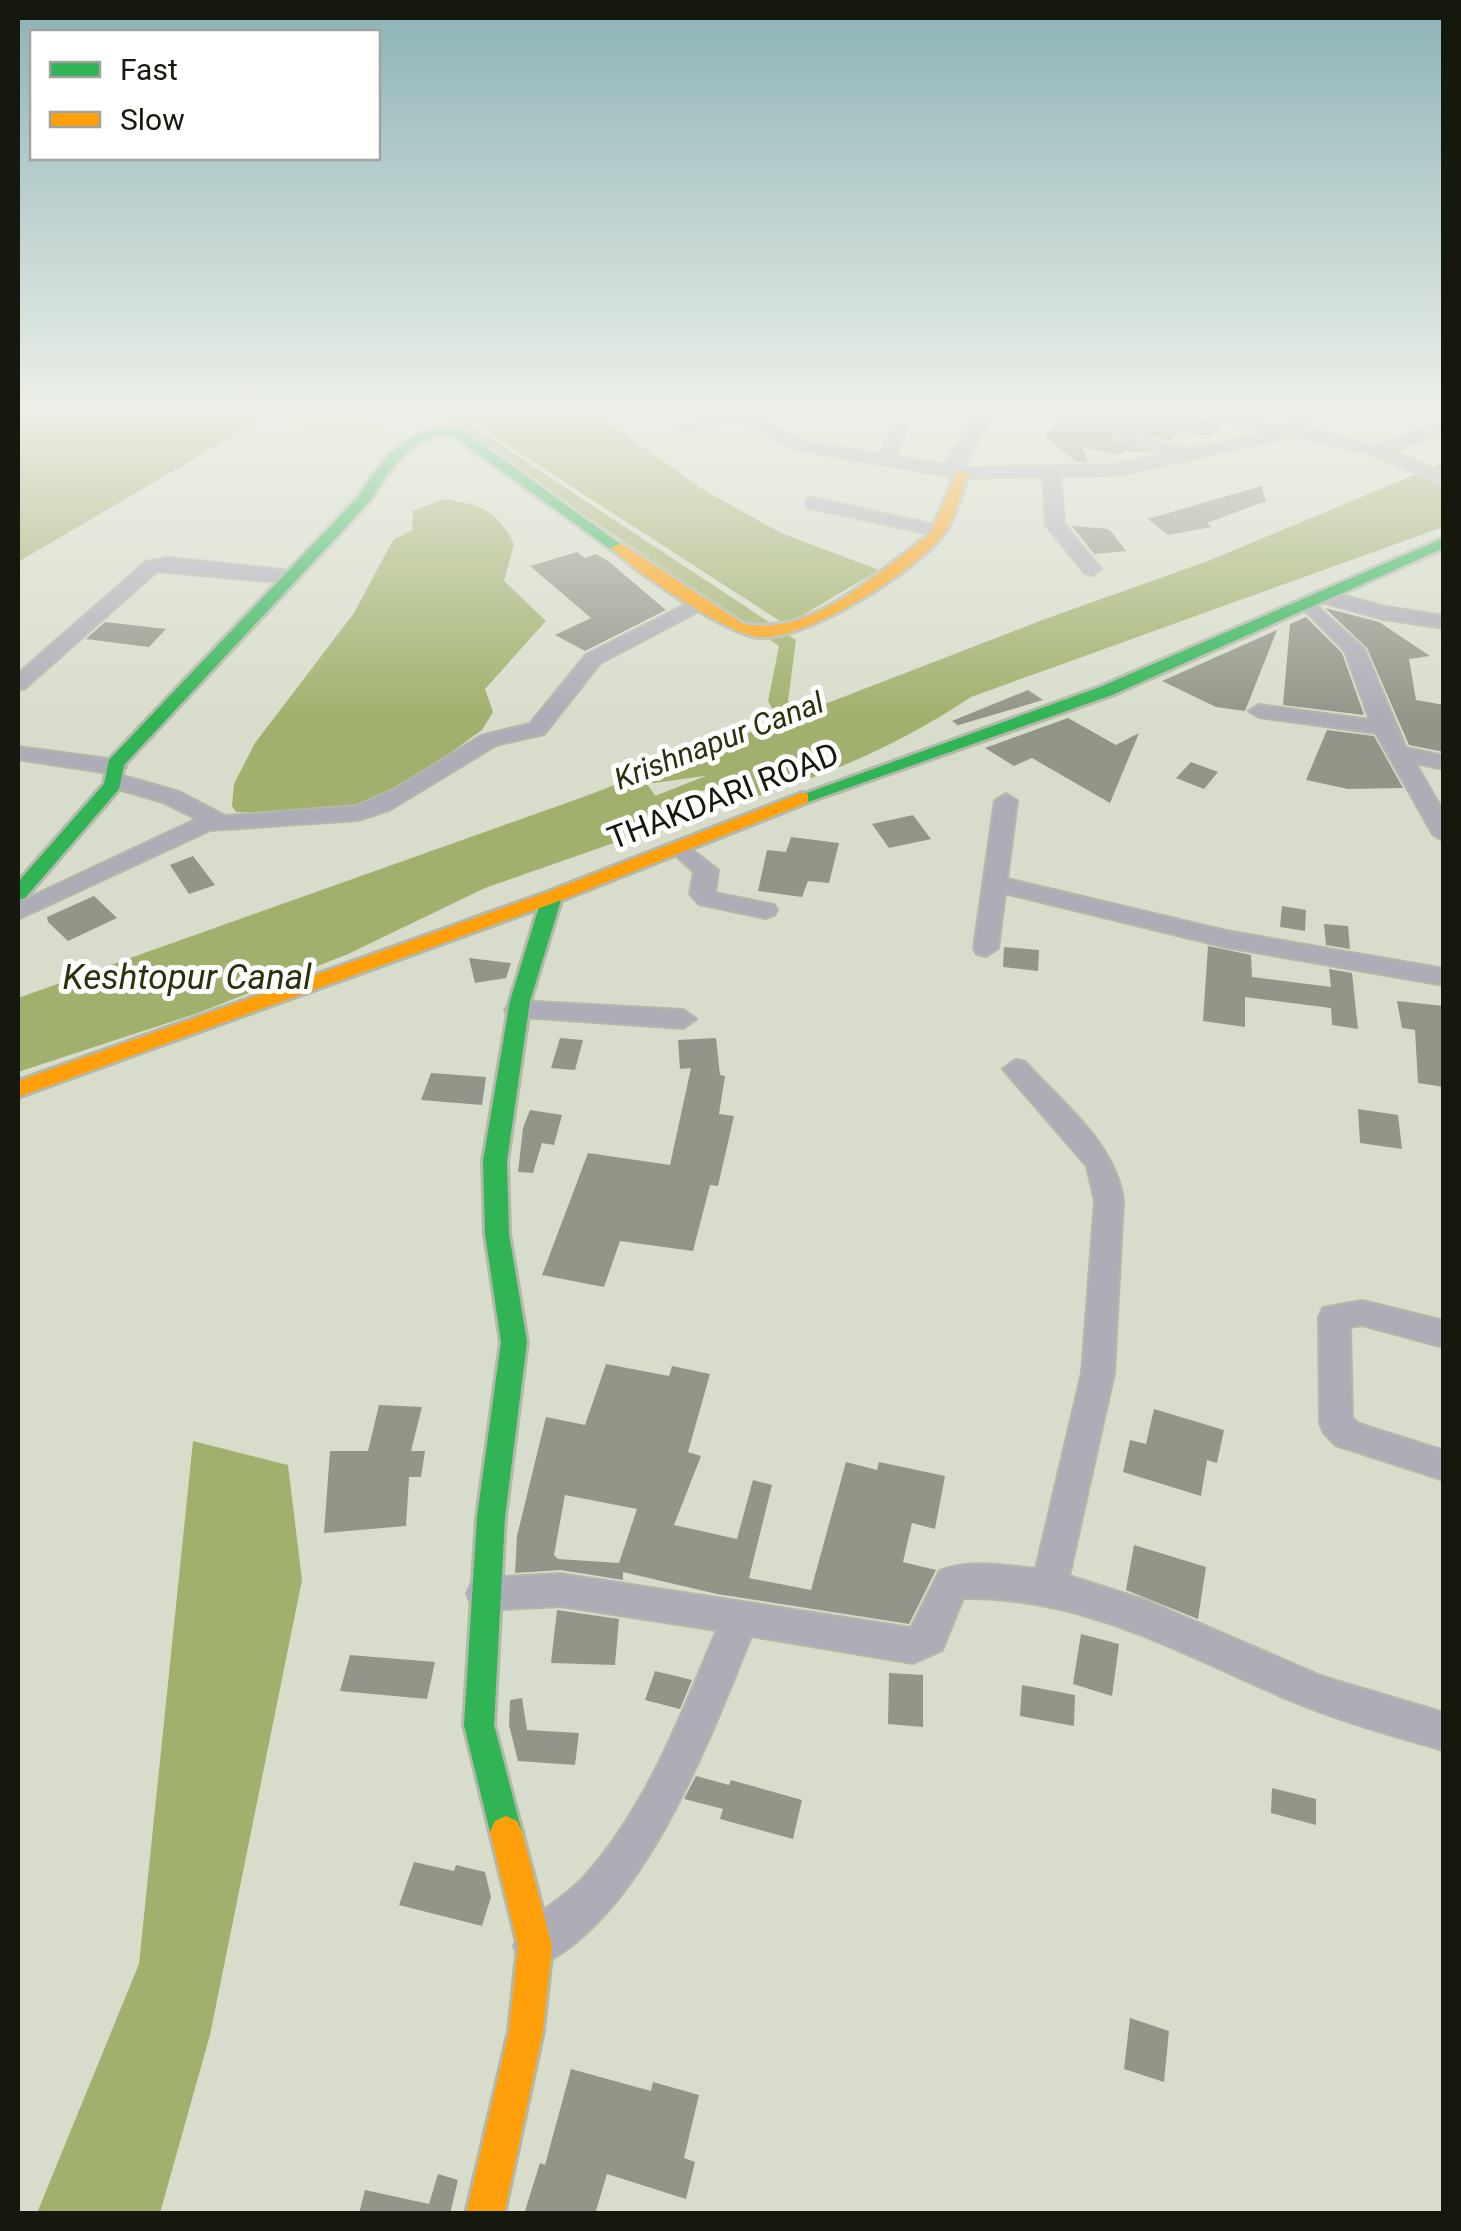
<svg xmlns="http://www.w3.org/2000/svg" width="1461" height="2231" viewBox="0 0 1461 2231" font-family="Roboto,sans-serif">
<rect width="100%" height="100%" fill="#d8ddcb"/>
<path fill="#c3d09d" d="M297,406H365V416L379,425L381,435C349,446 311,430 281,418Z"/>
<path fill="#a1b06d" d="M18,406H284L18,562Z
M447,406H585L704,490L781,533L879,570L786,625Z
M1443,463V527L971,697C892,749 828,775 738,802L725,773L647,784L664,809L688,817L485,888L348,954L198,1013L18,1072V998L586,796L1045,619L1208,561Z
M444,499C481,505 497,510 514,544L504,581L546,621L485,689L493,712L482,730L393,794L344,813L236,812L232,806L234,784L255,743L354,613L393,540L412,530L413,511Z
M193,1441L288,1465L302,1580L210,2035L160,2213H37L139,1964Z"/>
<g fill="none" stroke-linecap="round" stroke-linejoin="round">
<path fill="#a1b06d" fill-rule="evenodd" d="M423,406H442L796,640L788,701L798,719L795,723H781L768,701L779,646Z
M760,755L768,756V766L630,818L622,820L611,813Z"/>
</g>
<path fill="#929688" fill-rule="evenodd" d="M1074,406H1142L1112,439L1152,453L1124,451L1120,455L1082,447L1088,462H1076L1045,436Z
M1168,407L1170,410L1224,425L1211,436L1179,432L1170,441L1142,435Z
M1261,486L1266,501L1207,523L1211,527L1168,535L1148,519Z
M1072,526L1109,529L1126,551L1094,554Z
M577,552L585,558L596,554L608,561L666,610L585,651L555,635L591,618L530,566Z
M1325,608L1379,622L1430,656L1409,659L1416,700L1444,705V752L1409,745L1367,648Z
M1306,617L1342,653L1364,715L1283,705L1290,624Z
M105,622L166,629L149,647L86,639Z
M1277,630L1245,711L1216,707L1162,681Z
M1028,690L1043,700L952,727L958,725L952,721Z
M1068,718L1116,745L1139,733L1110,803L1032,758L1014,766L985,748Z
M1327,730L1374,736L1403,788L1348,789L1306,780Z
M1191,762L1218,772L1204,789L1176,778Z
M913,815L931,839L889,848L872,824Z
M791,837L839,843L829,883L808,881L802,897L758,891L767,850L786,852Z
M193,856L215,885L189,894L170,865Z
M94,896L117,918L68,941L48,922L47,917Z
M1282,906L1306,910L1305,931L1280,927Z
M1324,924L1348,926L1350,949L1326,945Z
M1208,946L1251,955L1252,977L1331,987L1329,969L1352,973L1358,1029L1332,1025L1331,1008L1245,997V1027L1203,1021Z
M1004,947L1039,950L1038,971L1003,967Z
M469,958L511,963L506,978L475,983Z
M1397,1001L1444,1006V1087L1418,1083L1415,1030L1402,1028Z
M560,1038L583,1040L575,1070L551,1068Z
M716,1038L720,1075L725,1076L719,1114L734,1116L718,1186L710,1185L693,1251L620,1241L604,1287L542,1275L588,1153L670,1165L691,1068L680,1069L678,1040Z
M431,1073L486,1077L482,1105L421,1100Z
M1358,1109L1398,1115L1402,1149L1360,1143Z
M530,1110L562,1115L554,1145L542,1143L533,1173L518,1172L523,1128Z
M606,1364L669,1376L672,1366L710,1374L688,1452L701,1456L674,1525L737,1539L753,1480L772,1485L749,1578L811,1590L846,1462L877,1470L879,1462L945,1476L935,1529L912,1523L903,1562L936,1570L909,1624L717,1594L623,1572V1580L561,1570L515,1573L517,1536L546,1417L585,1425ZM565,1495L637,1509L619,1563L558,1559L554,1555Z
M379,1405L422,1407L411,1451H425L421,1477H409L406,1526L324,1533L330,1451H368Z
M1154,1409L1224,1430L1217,1463L1207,1460L1201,1496L1123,1472L1130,1440L1146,1444Z
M1134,1545L1206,1567L1198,1619L1126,1590Z
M557,1610L619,1619L615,1665L551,1663Z
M1081,1634L1119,1644L1112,1696L1073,1684Z
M350,1655L435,1662L427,1699L340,1691Z
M655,1671L692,1680L680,1709L645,1700Z
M889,1673L923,1675V1727L888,1724Z
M1022,1685L1075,1695L1074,1726L1020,1716Z
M522,1698L527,1730L579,1733L575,1765L518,1761L509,1725L510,1700Z
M696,1776L729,1785L731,1780L802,1800L793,1839L720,1819L723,1809L684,1799Z
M1272,1788L1316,1799V1825L1271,1813Z
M414,1862L454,1871L456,1865L485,1872L491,1897L482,1926L399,1905Z
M1130,2018L1169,2031L1164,2082L1124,2069Z
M571,2069L651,2091L653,2082L699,2095L684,2158L695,2162L686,2199L607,2174L595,2214H524L540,2163L545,2165Z
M438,2174L458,2180L450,2214H359L365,2190L429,2204Z"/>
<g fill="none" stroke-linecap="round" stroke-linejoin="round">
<defs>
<path id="street" d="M715,406H735L802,441L880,454L895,424H907L896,457L945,465L978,410L998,406L962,468L1116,465L1167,454L1116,439L1147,406H1164L1135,437L1188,449L1267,433L1171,406H1198L1287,428L1301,406H1317L1305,428L1376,446L1444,422V433L1392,451L1444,474V485L1371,454L1296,436L1116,475L1060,476L1064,524L1101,569L1092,575L1085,573L1046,525L1043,476L962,478L798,450L738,420L683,432L675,427L725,413Z
M813,498L939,526L948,531L939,536L807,507V499Z
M169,558L290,571L299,577L290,583L157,571L25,688L18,690V674L146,562Z
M1322,590L1385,607L1444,616V628L1384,619L1315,600V592Z
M1307,597L1364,649L1406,748L1444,756V769L1415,763L1444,813V841L1433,834L1376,733L1259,717L1249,711L1259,705L1370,720L1345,651L1298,603Z
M693,601L710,605L600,663L544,734L496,745L389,810L358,820L210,830L18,919V903L197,819L163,802L108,786V776L116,774L179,792L225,816L356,806L395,789L481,736L530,724L586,655Z
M18,747L115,760L126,767L115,774L18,759Z
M1006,794L1017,801L1007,879L1226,931L1444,969V985L1226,947L1005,893L998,948L986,956L977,954L974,948L995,801Z
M679,840L718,870L715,893L774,905L777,910L774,915L765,918L699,904L690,894L694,872L667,847Z
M518,1001L683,1010L696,1019L683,1028L509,1016L505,1010L509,1004Z
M1016,1060L1025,1062C1063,1104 1116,1144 1123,1201L1114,1373L1069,1576L1147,1601L1323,1677L1444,1713V1750C1392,1736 1340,1721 1290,1700C1183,1654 1083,1596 963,1598L942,1650L913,1663L751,1636C711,1736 641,1923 535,1967L520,1961L514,1946C527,1915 563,1901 585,1876C647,1807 682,1714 717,1630L560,1606L485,1610L472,1606L467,1594L472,1582L485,1578L560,1574L911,1628L940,1571C969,1559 1005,1566 1036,1569L1082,1373L1095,1201L1087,1166L1003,1069Z
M1362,1301L1444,1321V1347L1362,1325L1350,1327L1352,1418L1359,1424L1444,1451V1480L1336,1445L1324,1433L1320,1423L1319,1317L1323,1308Z"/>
<path id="fast" d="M439,427L460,428L624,547L612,550L452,435C410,435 390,469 370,501L124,765L119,789L25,898L18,900V882L104,784L109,760L359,496C380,462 399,437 439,427Z
M1444,538V548L1112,695L808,802L802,803L793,798L1100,687Z
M552,891L562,897L530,1001L507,1161L509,1234L527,1342L505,1517L494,1725L522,1832L517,1843L506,1848L495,1843L490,1832L464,1725L477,1517L501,1342L485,1234L483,1161L510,1001L542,897Z"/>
<path id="slow" d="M957,470L969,473C961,493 955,520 942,536C913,572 806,641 758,637C726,633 634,571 610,547L622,544L743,624C811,637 872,576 924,539L932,530Z
M802,793L808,794V802L559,901L18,1097V1081L545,893Z
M506,1816L517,1821L522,1832L552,1946L543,2031L504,2214H466L509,2031L518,1946L490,1832L495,1821Z"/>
</defs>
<use href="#street" stroke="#b4b8aa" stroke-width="4"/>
<use href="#fast" stroke="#b4b8aa" stroke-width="6"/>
<use href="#slow" stroke="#b4b8aa" stroke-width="6"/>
<use href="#street" fill="#acadb6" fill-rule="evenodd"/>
<use href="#fast" fill="#30b455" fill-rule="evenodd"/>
<use href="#slow" fill="#ff9f0a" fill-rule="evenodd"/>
</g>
<linearGradient id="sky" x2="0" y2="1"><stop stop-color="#8bb2b7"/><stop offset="0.57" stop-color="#edf0e8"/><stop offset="1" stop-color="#edf0e8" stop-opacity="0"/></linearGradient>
<rect width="1461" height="718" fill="url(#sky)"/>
<g text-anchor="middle" stroke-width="10" stroke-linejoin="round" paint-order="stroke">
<g font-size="30" font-style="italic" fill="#2a320c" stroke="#fff">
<text transform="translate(719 741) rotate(-21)" y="10">Krishnapur Canal</text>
</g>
<g font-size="32" fill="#15180c" stroke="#fff">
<text transform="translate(723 796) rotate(-21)" y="11">THAKDARI ROAD</text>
</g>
<g font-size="35" font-style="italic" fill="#2a320c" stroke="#fff">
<text x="187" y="989">Keshtopur Canal</text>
</g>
</g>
<rect width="1461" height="2231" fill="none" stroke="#15180c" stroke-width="40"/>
<rect x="30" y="30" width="350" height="130" fill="#ffffff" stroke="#a1a39e" stroke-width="2.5"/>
<rect x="50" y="62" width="50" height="15" fill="#30b455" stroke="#a1a39e" stroke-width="2.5"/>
<text x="120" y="80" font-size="30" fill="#15180c">Fast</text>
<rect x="50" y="112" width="50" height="15" fill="#ff9f0a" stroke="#a1a39e" stroke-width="2.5"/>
<text x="120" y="130" font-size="30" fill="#15180c">Slow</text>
</svg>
